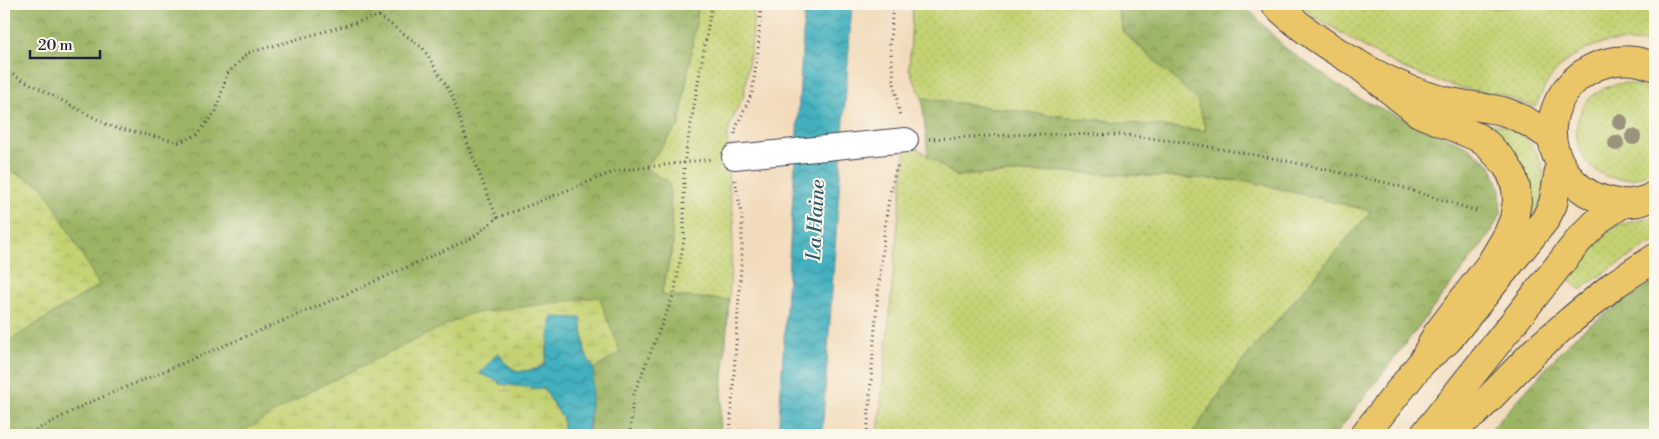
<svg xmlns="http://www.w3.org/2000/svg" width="1659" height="439" viewBox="0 0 1659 439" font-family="'Libre Bodoni',serif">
<defs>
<pattern id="grass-dots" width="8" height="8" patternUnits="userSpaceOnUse" patternTransform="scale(1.25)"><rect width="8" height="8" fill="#c4d273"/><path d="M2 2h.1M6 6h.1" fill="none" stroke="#a8b464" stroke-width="1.8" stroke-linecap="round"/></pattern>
<pattern id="forest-crowns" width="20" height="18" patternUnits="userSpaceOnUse" patternTransform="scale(1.25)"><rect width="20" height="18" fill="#9bb465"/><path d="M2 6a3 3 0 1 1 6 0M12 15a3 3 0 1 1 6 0" fill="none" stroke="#7e9254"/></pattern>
<pattern id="wetland-marsh" width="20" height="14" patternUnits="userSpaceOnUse" patternTransform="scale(1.25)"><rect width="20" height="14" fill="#c4d273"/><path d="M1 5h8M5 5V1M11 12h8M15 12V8" fill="none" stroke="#a8b464"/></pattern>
<pattern id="water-waves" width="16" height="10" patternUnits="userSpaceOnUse" patternTransform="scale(1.25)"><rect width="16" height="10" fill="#42b0be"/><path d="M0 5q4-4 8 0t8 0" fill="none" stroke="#378f9c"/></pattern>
</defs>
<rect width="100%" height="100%" fill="#fbf7ec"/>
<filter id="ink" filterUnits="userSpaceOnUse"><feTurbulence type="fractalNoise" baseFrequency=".02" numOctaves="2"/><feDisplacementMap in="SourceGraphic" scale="10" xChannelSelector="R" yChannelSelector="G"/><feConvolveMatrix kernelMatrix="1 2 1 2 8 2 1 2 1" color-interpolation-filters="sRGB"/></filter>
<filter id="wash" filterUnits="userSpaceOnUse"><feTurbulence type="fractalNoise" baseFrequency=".0096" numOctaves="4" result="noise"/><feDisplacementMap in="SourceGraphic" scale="20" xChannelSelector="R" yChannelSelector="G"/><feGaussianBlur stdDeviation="1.12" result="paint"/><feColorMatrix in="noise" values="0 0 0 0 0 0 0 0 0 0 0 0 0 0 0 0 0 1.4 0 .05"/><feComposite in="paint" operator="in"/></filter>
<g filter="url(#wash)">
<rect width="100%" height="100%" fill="#f2dbbc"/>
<path fill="url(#grass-dots)" stroke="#737a57" d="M699,4H754L752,40L744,95L733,118L727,134L729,187L734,219L729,300L661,296L673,246L645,168L679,125Z
M913,4H1116L1123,32L1198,100L1206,131L1030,113L922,98L909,69Z
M1298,4H1439L1495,8L1546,4H1655V42C1641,44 1627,41 1612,42C1588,44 1560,62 1547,83C1543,90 1539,99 1535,107L1496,93L1481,92L1445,84L1405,69L1369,50L1317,18Z
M1626,83L1637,85L1655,95V168C1648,175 1637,179 1627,179C1563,182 1557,87 1626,83Z
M1477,122C1491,123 1506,125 1518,132C1537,143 1550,177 1542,198C1539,208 1530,219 1525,228Z
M906,140L956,176L1052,171L1248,181L1371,211L1241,363L1191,435H878Z
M1655,217V241L1602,274L1580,290L1568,278L1604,236L1614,226Z"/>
<path fill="url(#forest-crowns)" stroke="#5e6b50" d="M4,4H699L679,125L645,168L669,182L673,246L661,295L729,300L719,435H588C595,405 585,351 581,319L552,317L545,364L505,363L499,384L544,389L563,419V433L581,435H4Z
M1116,4H1243L1284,47L1352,95L1413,123L1467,146L1491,165L1500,189L1501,214L1487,238L1335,435H1191L1241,363L1371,211L1248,181L1052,171L956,176L928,156L922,98L1030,113L1206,131L1197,100L1123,31Z
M1655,281V435H1486L1575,336L1630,296Z"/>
<path fill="url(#wetland-marsh)" stroke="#737a57" d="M4,168L43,186L99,285L4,344Z
M599,297L620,352L594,369L585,353L581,319L548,341L545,364L536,369L518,372L505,363L480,374L499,381V384L544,389L563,419V433L574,428L581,435H237L311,391L469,314Z"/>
<path fill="url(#water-waves)" stroke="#32697c" d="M805,4H852L822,435H778Z
M552,317L581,318L585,353L594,369L588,435H581L574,428L563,433V419L544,389L499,384V381L480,374L498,352L505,363L518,372L536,369L545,364Z"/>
</g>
<g filter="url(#ink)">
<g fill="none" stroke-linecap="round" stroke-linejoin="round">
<defs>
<path id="minor" d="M734,157L906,140"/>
<path id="major" d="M1655,67C1589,38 1523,111 1565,171C1574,185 1587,195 1604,200C1620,205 1640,205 1655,195
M1364,435L1423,361L1447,341L1545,220L1553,204L1560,165
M1424,435L1579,240L1602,217L1623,203"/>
<path id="highway" d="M1275,4C1313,41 1384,84 1435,98C1449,102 1465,105 1480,107C1487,109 1495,109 1502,111C1520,116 1537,127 1552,138
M1355,62L1419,113L1477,137L1487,144L1505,163L1512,175L1516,188L1517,201L1514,219L1507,236L1491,263L1437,334L1423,361
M1442,435L1475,413L1536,350L1572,319L1615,284L1655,258"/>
</defs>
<use href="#minor" stroke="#413e4e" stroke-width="26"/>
<use href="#major" stroke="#413e4e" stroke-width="30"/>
<use href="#highway" stroke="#413e4e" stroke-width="30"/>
<path stroke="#413e4e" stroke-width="3" stroke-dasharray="1 4" stroke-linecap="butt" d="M893,4L890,43L894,82L900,117
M379,16L423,48L452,95L468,145L497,218
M4,70L112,127L179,142L197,135L216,111L227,74L248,53L379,16L383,4
M735,134V130L752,93L758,51L761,4
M929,139L1030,134L1124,135L1182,142L1282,160L1392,184L1480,212
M27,435L86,404L349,293L472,238L497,218L616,171L712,159
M630,435L633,396L674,294L684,240V163L712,4
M730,435L742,251V217L735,180
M867,435C872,375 875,315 882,255C885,225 888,193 898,164"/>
<use href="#minor" stroke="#fff" stroke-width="24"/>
<use href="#major" stroke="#ebc669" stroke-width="28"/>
<use href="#highway" stroke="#ebc669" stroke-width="28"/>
</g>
<g fill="#9b927e">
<circle cx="1620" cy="122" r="8"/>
<circle cx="1633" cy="137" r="8"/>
<circle cx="1616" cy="143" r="8"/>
</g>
</g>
<g text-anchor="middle" stroke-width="4" stroke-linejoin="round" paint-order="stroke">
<g font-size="20" font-style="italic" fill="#2f5b6f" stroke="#fbf7ec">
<text transform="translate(815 220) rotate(-87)" y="7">La Haine</text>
</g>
</g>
<rect width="1659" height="439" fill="none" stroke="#fbf7ec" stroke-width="20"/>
<path d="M30 50v8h70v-8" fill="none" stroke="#22223b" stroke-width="2.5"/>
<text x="38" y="50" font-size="15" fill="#22223b" stroke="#fbf7ec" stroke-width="4" paint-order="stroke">20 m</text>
</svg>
